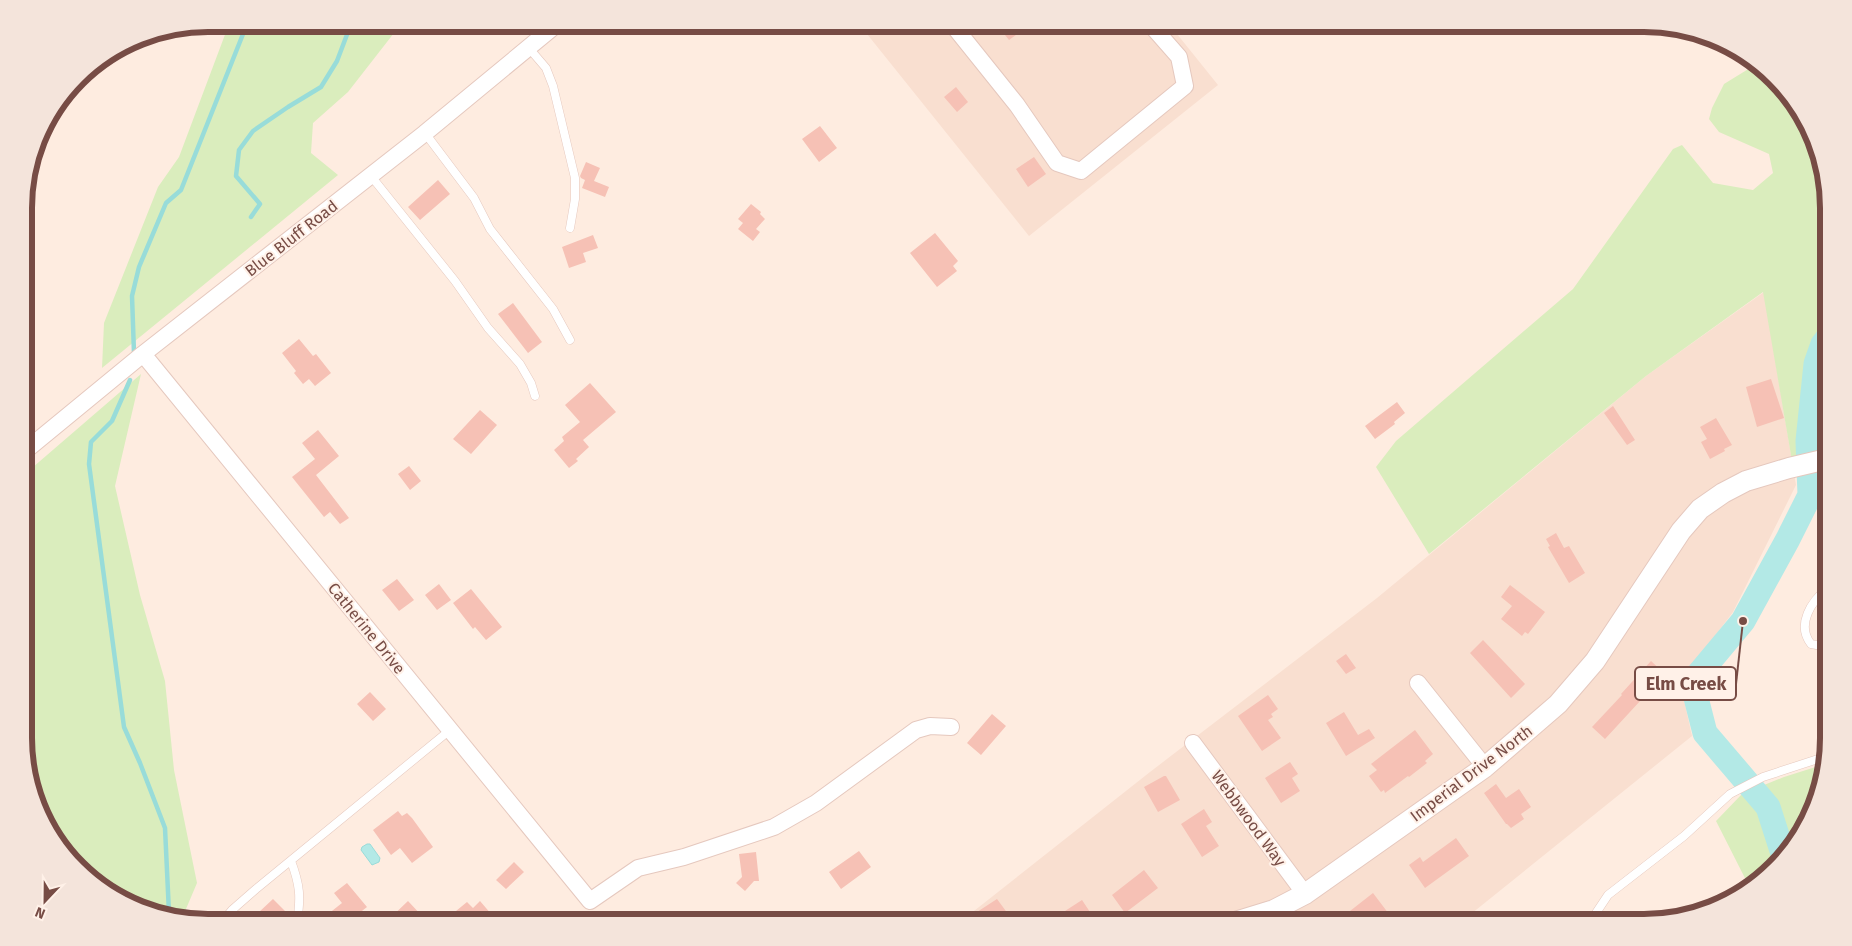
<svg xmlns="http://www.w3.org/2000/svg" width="1852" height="946" viewBox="0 0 1852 946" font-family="'Fira Sans',sans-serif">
<rect width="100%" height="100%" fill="#feece0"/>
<path fill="#f9dfd0" d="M859,24H1169L1218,85L1029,236Z
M1764,292L1796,485L1733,612L1680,682L1692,736L1461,922H960L1150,772L1377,598L1646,376Z"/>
<path fill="#daedbd" d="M229,24H401L348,92L313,123L311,153L338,175L102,368L104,323L158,187L179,157Z
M1751,65L1797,106L1827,185V452L1792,461L1763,292L1646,376L1429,554L1376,467L1396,441L1573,289L1673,149L1682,145L1713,183L1753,190L1773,173L1769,154L1719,132L1709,119L1712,108L1724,84L1750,68Z
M141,374L115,486L140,595L165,681L174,770L197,883L183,916L127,903L62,850L25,762V474Z
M1822,765L1809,819L1782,859L1750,888L1716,821L1742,794L1784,777Z"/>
<path fill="#b3e9e6" stroke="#98dcd9" d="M367,844H370L380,858L379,862L372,865L361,850L362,847Z"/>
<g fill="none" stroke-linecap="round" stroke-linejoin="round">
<path stroke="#98dcd9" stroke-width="4.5" d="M251,217L260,204L236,176L239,150L253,131L288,107L321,87L337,61L351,24
M134,353L132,296L139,267L166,203L181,190L247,24
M130,380L112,421L91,442L89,464L124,727L140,763L165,828L169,913"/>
<path stroke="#b3e9e6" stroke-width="25" d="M1784,857L1768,807L1705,733L1692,682L1743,621L1788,539L1810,495L1808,441L1816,364L1823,344L1827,339"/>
</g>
<path fill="#f6c1b5" d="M1009,24H1031L1009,40L1001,30Z
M956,87L968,102L957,112L944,97Z
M820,126L837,148L819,162L802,139Z
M1034,157L1046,174L1028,187L1016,169Z
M586,162L600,168L594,181L609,187L605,197L582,188L585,180L581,178L580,176Z
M438,180L450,194L420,220L408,207Z
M751,204L761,212L760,214L765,219L756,229L760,232L753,241L738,229L743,223L738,219Z
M935,233L958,261L953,266L957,271L937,287L910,253Z
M593,235L598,248L583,253L586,262L569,268L562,247Z
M513,303L542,342L528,353L498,314Z
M299,339L313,356L316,354L331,373L315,386L309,379L303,384L294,373L296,371L282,353Z
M1771,379L1784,418L1757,427L1746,387Z
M590,383L616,412L583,440L589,447L576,459L578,461L569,468L554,450L564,441L562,437L580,422L565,405Z
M1397,402L1405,413L1394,422L1395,424L1375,439L1365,426Z
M1613,406L1635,440L1627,445L1604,413Z
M480,410L497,425L471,454L453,439Z
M1716,418L1732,445L1724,449L1725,451L1710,459L1701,442L1707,439L1700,427Z
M318,430L339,456L316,475L349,518L340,524L330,512L324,517L292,477L315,459L302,443Z
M409,466L421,481L410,490L398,474Z
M1556,533L1564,548L1569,546L1585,573L1569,583L1548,547L1550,546L1546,539Z
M397,579L414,600L399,611L382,590Z
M439,584L451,600L437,610L425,595Z
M1510,585L1545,612L1528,634L1525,632L1522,636L1501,619L1512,606L1501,597Z
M471,589L502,627L486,640L475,627L473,629L453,603Z
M1483,640L1525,684L1511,698L1470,653Z
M1346,654L1356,668L1346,674L1336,661Z
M1651,661L1665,674L1605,739L1592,727L1622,695L1621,694Z
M370,692L386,709L373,721L357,704Z
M1268,695L1278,709L1271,714L1273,717L1268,720L1281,738L1262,751L1238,716Z
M1344,712L1358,735L1369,729L1375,738L1346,756L1326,723Z
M992,714L1006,726L981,755L967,743Z
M1415,730L1433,754L1425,761L1427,763L1409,777L1408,776L1385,793L1384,790L1381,792L1369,776L1377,770L1371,764Z
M1290,762L1298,774L1292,778L1300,791L1281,803L1265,778Z
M1164,776H1166L1180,800L1158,812L1144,787Z
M1496,784L1506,798L1519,789L1531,807L1521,814L1524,819L1511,828L1507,824H1506L1484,793Z
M1204,809L1212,822L1206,826L1219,846L1202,857L1181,824Z
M398,811L402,816L407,813L412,818L433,847L412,863L400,848L391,855L373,830Z
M1456,838L1469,856L1425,888L1409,865L1420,857L1423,862Z
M859,851L871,867L841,889L829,872Z
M756,852L759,881H754L745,891L736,883L742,877L739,854Z
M514,862L524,872L506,889L496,880Z
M1144,870L1158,888L1125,913L1112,895Z
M347,883L367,907L348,922H318L342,903L334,893Z
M1373,893L1395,922H1358L1350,911Z
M273,899L292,918L291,922H267L258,913Z
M997,899L1014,922H984L977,912Z
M1082,900L1092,915L1082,922H1048Z
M408,901L423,917L418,922H386Z
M480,901L498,922H466L456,911L467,902L473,908Z"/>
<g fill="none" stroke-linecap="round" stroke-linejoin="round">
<defs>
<path id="service" d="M528,47L546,68L553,86L575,178V199L570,228
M425,133L474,198L490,229L553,309L570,340
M371,176L455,281L488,328L520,364L531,383L535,396
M1828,588C1811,601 1796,625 1811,644L1828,647
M291,861C300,885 301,897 297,922
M222,922L232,910L256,889L450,730
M1590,922L1608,895L1684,836L1730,794L1763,777L1824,757"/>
<path id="minor" d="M952,24L1017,105L1057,163L1081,171L1185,86L1179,57L1150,24
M143,354L590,901L638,868L684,857L774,827L816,803L916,730L930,726L951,727
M25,451L143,354L425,133L557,24
M1418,683L1485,767
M1193,743L1305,894"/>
<path id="tertiary" d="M1235,922L1274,910L1305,894L1485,767L1558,704L1595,661L1681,531L1700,509L1723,493L1746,481L1789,468L1827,459"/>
</defs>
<use href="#service" stroke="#e5c8be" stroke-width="9"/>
<use href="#minor" stroke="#e5c8be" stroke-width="18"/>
<use href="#tertiary" stroke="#e5c8be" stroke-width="22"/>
<path stroke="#dba498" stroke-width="2.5" stroke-dasharray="1 4" stroke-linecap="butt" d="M571,922L581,912"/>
<use href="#service" stroke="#fff" stroke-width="8"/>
<use href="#minor" stroke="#fff" stroke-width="16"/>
<use href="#tertiary" stroke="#fff" stroke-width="20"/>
</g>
<g text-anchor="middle" stroke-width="4" stroke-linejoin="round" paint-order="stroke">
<g font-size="16" fill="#774c45" stroke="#fff1e8">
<text transform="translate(291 238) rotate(-38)" y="6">Blue Bluff Road</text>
<text transform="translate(367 628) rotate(51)" y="6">Catherine Drive</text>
<text transform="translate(1471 773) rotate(-37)" y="6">Imperial Drive North</text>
<text transform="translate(1249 818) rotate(54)" y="6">Webbwood Way</text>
</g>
</g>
<path d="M0 0H1852V946H0ZM208 32H1644A176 176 0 0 1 1820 208V738A176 176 0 0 1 1644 914H208A176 176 0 0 1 32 738V208A176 176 0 0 1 208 32Z" fill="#f4e4db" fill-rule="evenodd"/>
<path fill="none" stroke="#774c45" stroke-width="6" d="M208 32H1644A176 176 0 0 1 1820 208V738A176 176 0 0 1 1644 914H208A176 176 0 0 1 32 738V208A176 176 0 0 1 208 32Z"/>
<path fill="none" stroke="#774c45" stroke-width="2" d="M1743 621L1736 684"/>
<circle fill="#774c45" stroke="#fff1e8" stroke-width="2" cx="1743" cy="621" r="5"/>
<rect fill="#fff1e8" stroke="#774c45" stroke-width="2" x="1635" y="667" width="101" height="33" rx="5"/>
<g font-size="18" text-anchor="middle" font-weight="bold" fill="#774c45">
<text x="1686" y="690">Elm Creek</text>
</g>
<g transform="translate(45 901) rotate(202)" stroke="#fff1e8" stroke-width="4" paint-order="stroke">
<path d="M0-4L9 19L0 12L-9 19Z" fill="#774c45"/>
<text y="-8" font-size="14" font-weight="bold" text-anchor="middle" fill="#774c45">N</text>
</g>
</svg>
